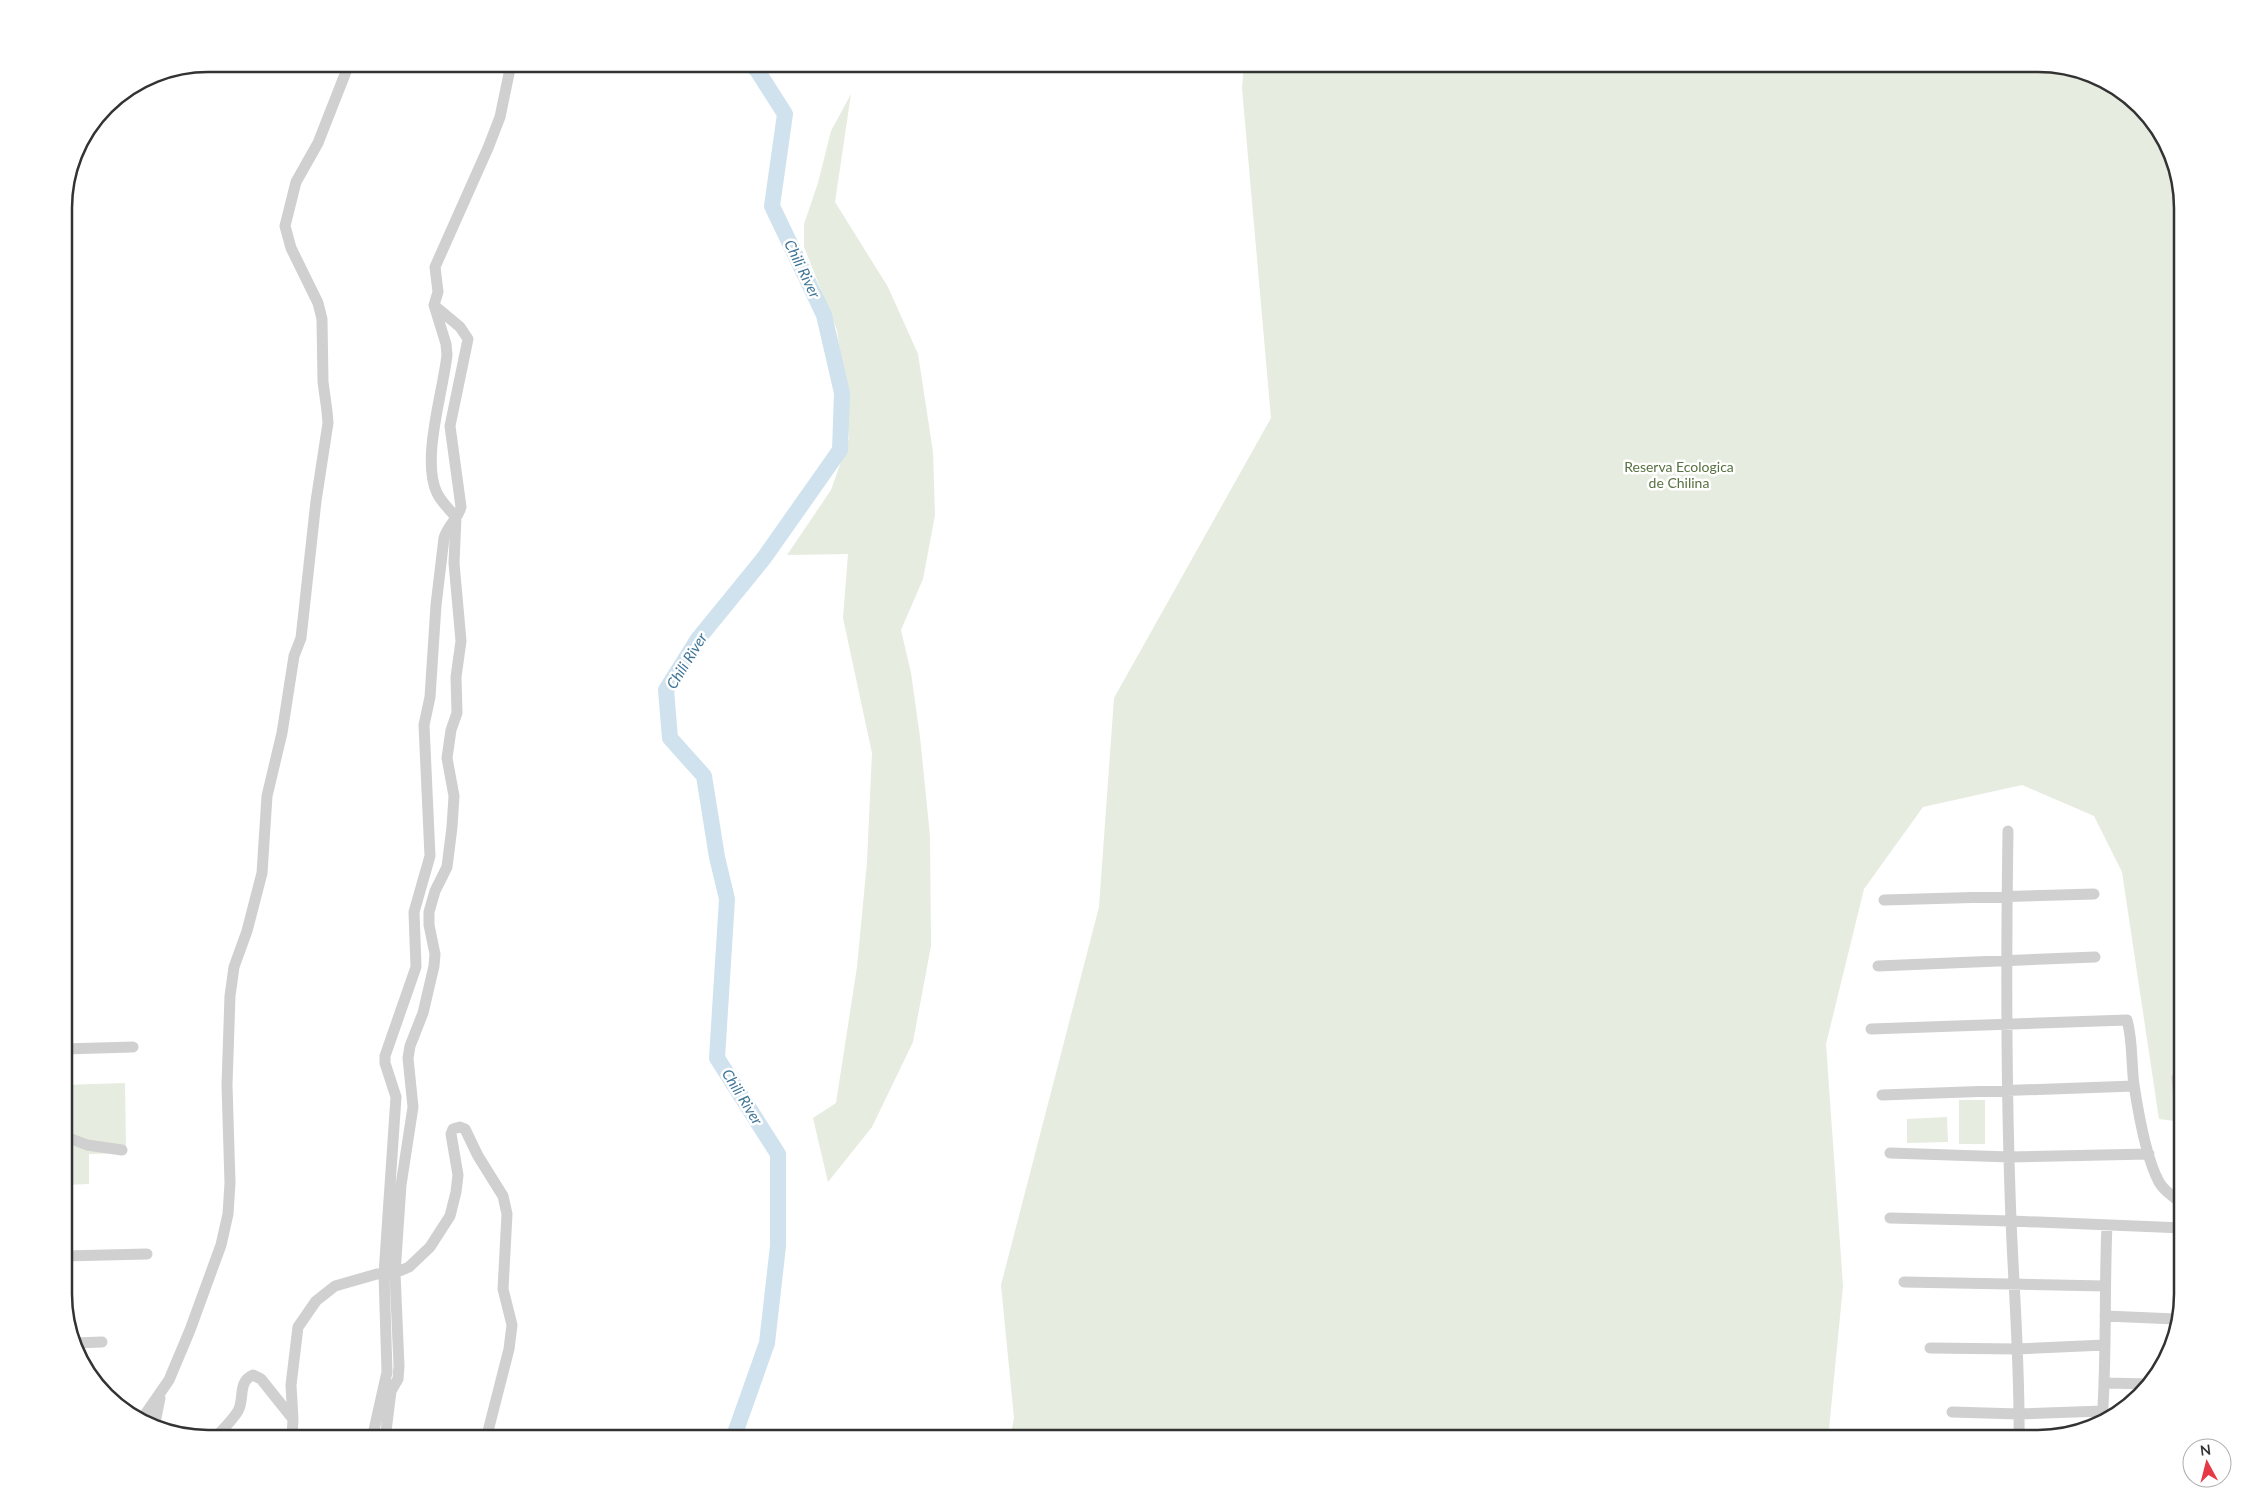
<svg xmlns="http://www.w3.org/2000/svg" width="2247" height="1503" viewBox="0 0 2247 1503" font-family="Lato,sans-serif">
<rect width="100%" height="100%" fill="#fff"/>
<path fill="#e6ecdf" d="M1244,64H2039L2119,88L2164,136L2183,208V1122L2159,1119L2122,872L2094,816L2022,785L1923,807L1864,889L1826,1044L1843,1286L1828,1439H1010L1014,1418L1001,1285L1099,907L1114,698L1271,418L1242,88Z
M851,94L835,202L888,287L918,354L933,452L935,515L923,579L901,630L911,673L920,737L930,836L931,946L913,1042L872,1127L828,1182L813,1118L836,1103L857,967L867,862L872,753L843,618L848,554L787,555L831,490L849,439L845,388L837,330L804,247V224L818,183L831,131Z
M125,1083L126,1153L89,1154V1184L64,1185V1085Z
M1959,1100H1985V1144H1959Z
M1947,1117L1948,1142L1907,1143V1119Z"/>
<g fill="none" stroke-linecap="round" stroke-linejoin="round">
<path stroke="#cfe2ee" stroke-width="16" d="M733,1439L767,1343L778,1246V1154L717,1058L727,899L717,857L704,776L670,738L666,690L698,639L764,558L840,450L842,393L824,315L772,206L785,114L757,70L750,64"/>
<path stroke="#d0d0d0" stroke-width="11" d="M2008,831C2006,961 2006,1091 2011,1220C2014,1293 2020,1366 2019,1439
M1884,900L2094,894
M1878,966L2095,957
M1871,1029L2127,1020C2133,1041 2131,1063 2134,1085C2138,1111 2147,1160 2159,1182C2165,1193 2176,1197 2183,1206
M64,1049L133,1047
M2177,1078L2179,1100L2183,1113
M1882,1095L2134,1086
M64,1136L87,1145L122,1150
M1890,1153L2010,1157L2149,1154
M1890,1218L2011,1221L2183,1228
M64,1256L147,1254
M1904,1282L2105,1286
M2105,1316L2176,1319
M76,1343L102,1342
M1930,1348L2017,1349L2105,1345
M2105,1383L2150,1384
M1952,1412L2019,1414L2103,1411
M142,1419L169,1380L190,1330L221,1245L228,1214L230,1183L227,1085L230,996L234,967L247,931L262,873L267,796L282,733L294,656L301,638L316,501L328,423L327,411L323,382L322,319L318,303L291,248L285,226L296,182L318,143L349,64
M293,1419L291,1385L298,1327L316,1301L335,1286L377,1274L395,1273L409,1267L430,1247L450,1216L456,1192L458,1175L451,1134L453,1129L460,1127L465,1129L478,1156L503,1196L507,1214L503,1289L512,1325L509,1349L486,1439
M2102,1422C2107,1357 2104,1291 2107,1225
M155,1423L160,1398
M214,1439C222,1430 232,1421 238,1411C245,1399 237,1382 253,1375L261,1379L293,1419L292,1439
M372,1439L387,1372L384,1274L396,1097L385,1063V1056L416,967L414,912L430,856L424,725L430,697L436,605L444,538C448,525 458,519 461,507L450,426L468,339L460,327L436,307
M385,1439L391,1391L398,1379L399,1366L395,1273L401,1185L413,1107L408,1058L410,1046L423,1013L434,966L435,954L429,925V912L435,891L447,867L452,827L454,796L447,758L451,730L457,713L456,677L461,641L454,563L456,517C449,509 442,503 437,493C421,460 443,392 447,355L446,344L434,305L438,292L435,267L488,148L500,117L511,64"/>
</g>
<g text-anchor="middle" stroke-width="5" stroke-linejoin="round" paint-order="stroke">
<g font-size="14" fill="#56703f" stroke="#fff">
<text x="1679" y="472">Reserva Ecologica<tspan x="1679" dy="16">de Chilina</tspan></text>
</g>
<g font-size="15" font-style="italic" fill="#3f7597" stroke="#fff">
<text transform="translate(802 269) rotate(64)" y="5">Chili River</text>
<text transform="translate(687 661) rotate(-58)" y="5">Chili River</text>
<text transform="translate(742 1097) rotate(58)" y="5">Chili River</text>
</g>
</g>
<path d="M0 0H2247V1503H0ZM208 72H2038A136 136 0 0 1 2174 208V1294A136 136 0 0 1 2038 1430H208A136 136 0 0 1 72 1294V208A136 136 0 0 1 208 72Z" fill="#fff" fill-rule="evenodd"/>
<path fill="none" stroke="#333" stroke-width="2.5" d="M208 72H2038A136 136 0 0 1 2174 208V1294A136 136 0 0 1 2038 1430H208A136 136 0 0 1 72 1294V208A136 136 0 0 1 208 72Z"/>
<g transform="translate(2207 1463) rotate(353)"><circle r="24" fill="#ffffff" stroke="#adadad"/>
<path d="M0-4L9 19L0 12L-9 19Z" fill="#e63946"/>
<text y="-8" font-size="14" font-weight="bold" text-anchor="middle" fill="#333333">N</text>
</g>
</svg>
